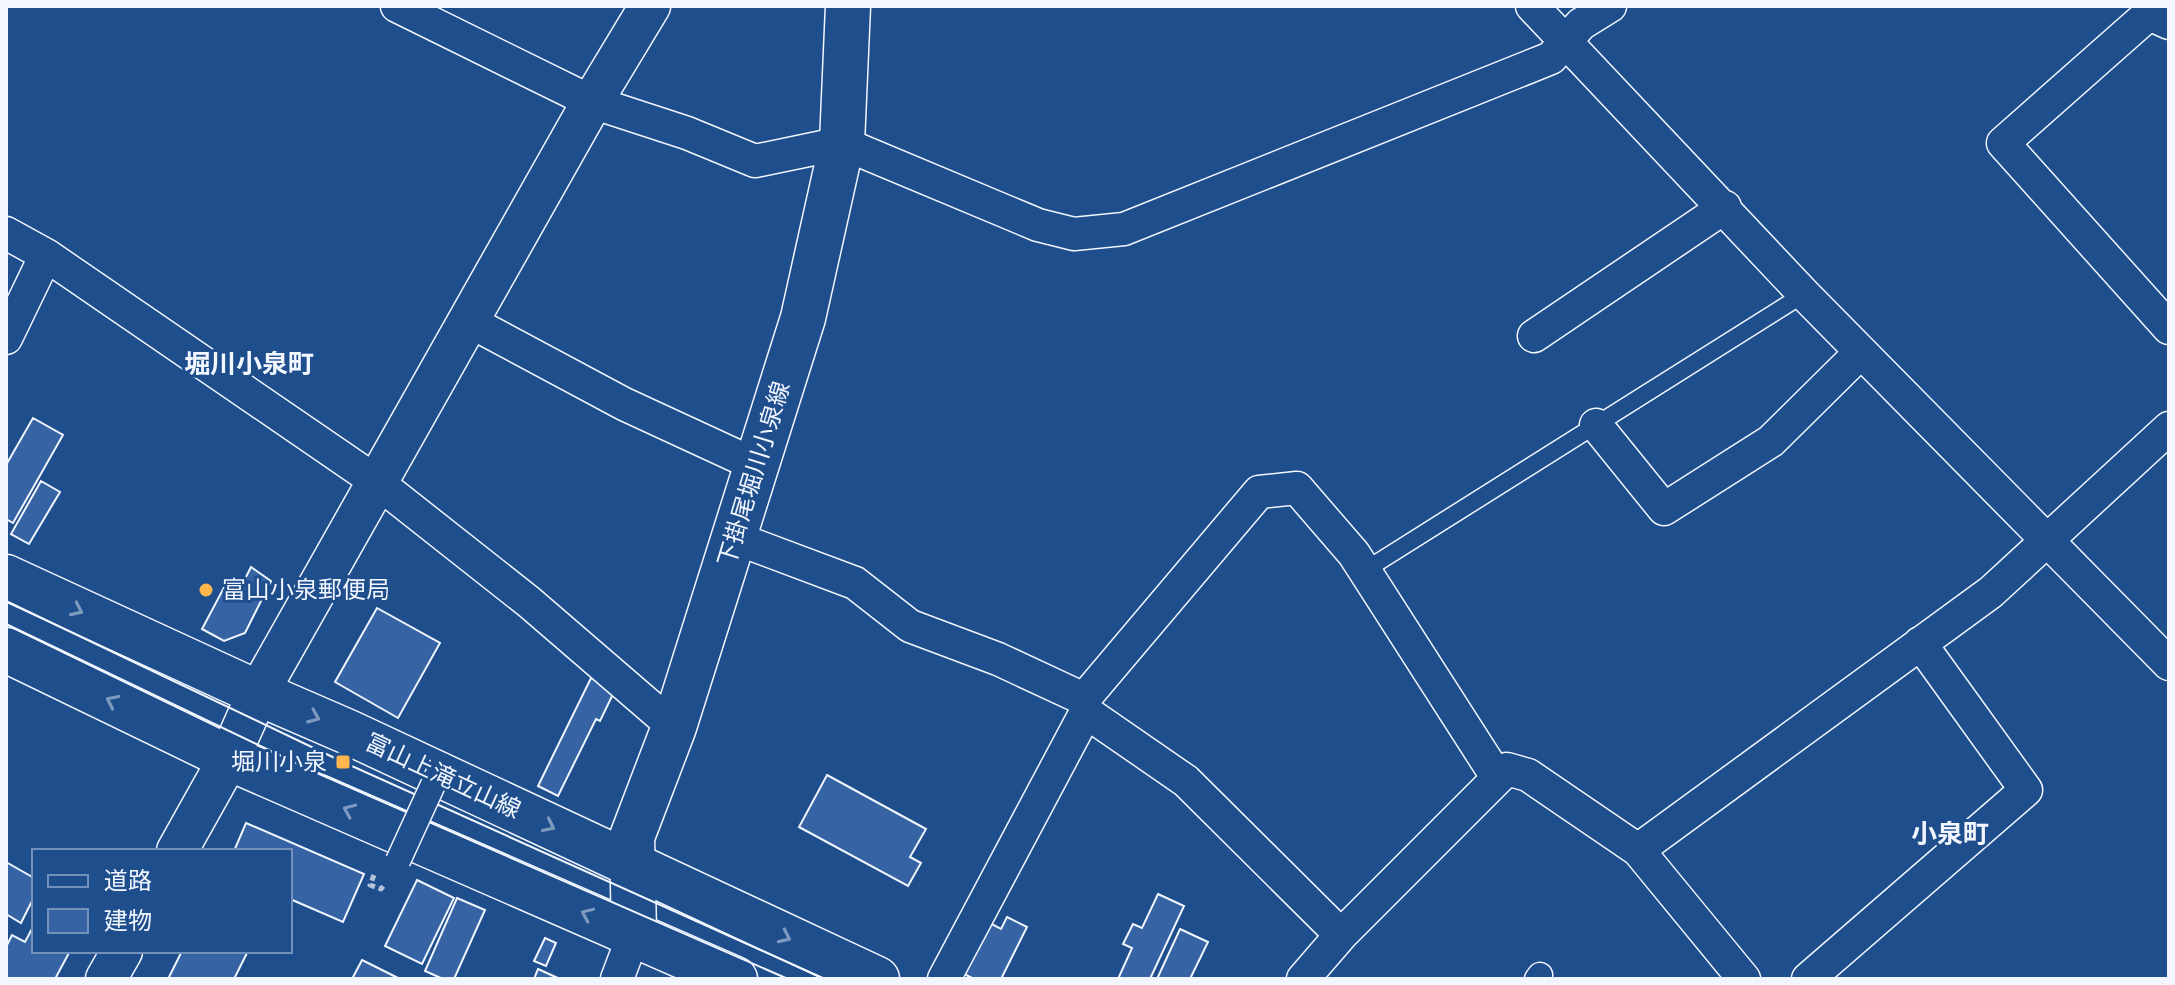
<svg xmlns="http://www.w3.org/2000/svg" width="2175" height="985" viewBox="0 0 2175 985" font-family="'Fira Sans Condensed','Noto Sans JP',sans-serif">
<rect width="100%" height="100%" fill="#1f4e8c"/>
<path fill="#3563a3" stroke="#f2f6ff" stroke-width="2" d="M33,418L63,435L13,523L6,519V465Z
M41,481L60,492L29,544L11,534Z
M251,567L271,581L245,633L224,641L202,629L229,578L242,585Z
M377,608L440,643L398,718L335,682Z
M591,678L615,690L600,721L596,719L558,796L538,786Z
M827,775L926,829L910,857L921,863L908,886L799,827Z
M246,823L364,874L343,922L290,899V851H234Z
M6,862L34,878V897L21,923L6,914Z
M417,880L454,898L422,964L385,946Z
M1158,894L1184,906L1150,979H1118L1132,948L1123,944L1133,924L1142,928Z
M457,898L485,910L454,979H443L425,971Z
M1007,917L1027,927L1001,979H974L962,973L988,922L1001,929Z
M34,925V951H70L55,979H6V947L12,935L25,942Z
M1180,929L1208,942L1190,979H1157Z
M545,938L556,943L546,966L534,961Z
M182,951H248L234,979H168Z
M362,960L400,979H352Z
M538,969L560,979H534Z"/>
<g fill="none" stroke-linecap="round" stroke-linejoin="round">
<defs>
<path id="service" d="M1364,571L1804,294"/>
<path id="pedestrian" d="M1537,979L1540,975"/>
<path id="minor" d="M397,6L592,102L687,133L755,161L842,143L1038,225L1074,234L1124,229L1551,58L1581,24L1610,6
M1532,6L1804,294L2169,664
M2169,23L2149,14L2003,143L2169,328
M6,233L46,255L377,482L529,602L674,727
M469,321L624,404L756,465
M1534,336L1725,207
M6,338L46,255
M1596,425L1664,509L1771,441L1861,352
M735,538L855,583L910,626L998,659L1084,699
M1086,712L1186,781L1341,935
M1638,850L1991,592L2169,428
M617,979L634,934
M944,979L1086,712L1084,699L1259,492L1297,488L1354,554L1497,777
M1303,979L1341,935L1507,769L1528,775L1638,850L1744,979
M1808,979L2026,790L1920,643"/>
<path id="tertiary" d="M177,851L229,758L258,693L592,102L650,6
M106,979L122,951"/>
<path id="secondary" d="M634,934L632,837L674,727L803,318L842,143L848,6"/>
<path id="primary" d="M6,577L258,693L348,732L877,979
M6,650L229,758L735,979"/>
</defs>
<use href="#service" stroke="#f2f6ff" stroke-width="19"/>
<use href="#pedestrian" stroke="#f2f6ff" stroke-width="27"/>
<use href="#minor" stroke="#f2f6ff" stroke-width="35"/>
<use href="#tertiary" stroke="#f2f6ff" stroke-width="43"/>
<use href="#secondary" stroke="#f2f6ff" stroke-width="47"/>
<use href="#primary" stroke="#f2f6ff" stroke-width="47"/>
<path stroke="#b3c4dc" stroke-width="5" stroke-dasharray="6 4" stroke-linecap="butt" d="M374,875L370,885L381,889L385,884"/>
<use href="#service" stroke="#1f4e8c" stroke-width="16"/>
<use href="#pedestrian" stroke="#1f4e8c" stroke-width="24"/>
<use href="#minor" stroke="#1f4e8c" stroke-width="32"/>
<use href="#tertiary" stroke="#1f4e8c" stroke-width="40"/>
<use href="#secondary" stroke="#1f4e8c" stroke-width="44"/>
<use href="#primary" stroke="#1f4e8c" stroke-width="44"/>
<path stroke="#f2f6ff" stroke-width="2" d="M6,601L343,762L825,979
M6,624L317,773L788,979"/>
<defs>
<path id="pedestrian-bridge" d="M398,861L442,765"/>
</defs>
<use href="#pedestrian-bridge" stroke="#f2f6ff" stroke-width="27" stroke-linecap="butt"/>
<use href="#pedestrian-bridge" stroke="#1f4e8c" stroke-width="24"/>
</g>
<defs><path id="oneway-chevron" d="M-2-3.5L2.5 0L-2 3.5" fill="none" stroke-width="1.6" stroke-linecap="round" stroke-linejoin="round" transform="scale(2)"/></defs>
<g stroke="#7e9ac0">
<use href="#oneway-chevron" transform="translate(77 610) rotate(25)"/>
<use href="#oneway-chevron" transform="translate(112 701) rotate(-154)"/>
<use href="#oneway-chevron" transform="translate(314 717) rotate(23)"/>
<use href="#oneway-chevron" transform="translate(349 810) rotate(-156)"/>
<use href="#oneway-chevron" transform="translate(549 826) rotate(26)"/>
<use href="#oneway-chevron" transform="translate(587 914) rotate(-156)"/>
<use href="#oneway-chevron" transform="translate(785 937) rotate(25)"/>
</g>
<g fill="#ffb74d" stroke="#1f4e8c" stroke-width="3">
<circle cx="206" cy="590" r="8"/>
<rect x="335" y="754" width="16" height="16" rx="4"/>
</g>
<g text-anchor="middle" stroke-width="6" stroke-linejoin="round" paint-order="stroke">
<g font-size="24" fill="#f2f6ff" stroke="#1f4e8c">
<text transform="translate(754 474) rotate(-73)" y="8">下掛尾堀川小泉線</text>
<text transform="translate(443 776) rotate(25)" y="8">富山上滝立山線</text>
</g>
<g font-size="24" fill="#f2f6ff" stroke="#1f4e8c" text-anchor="start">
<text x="222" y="598">富山小泉郵便局</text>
<text x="327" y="770" text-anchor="end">堀川小泉</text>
</g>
<g font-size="26" font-weight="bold" fill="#f2f6ff" stroke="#1f4e8c">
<text x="249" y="373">堀川小泉町</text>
<text x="1950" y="843">小泉町</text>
</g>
</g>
<rect width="2175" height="985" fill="none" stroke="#f2f6ff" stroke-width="16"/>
<rect x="32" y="849" width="260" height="104" fill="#1f4e8c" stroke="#7391ba" stroke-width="2"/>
<rect x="48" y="875" width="40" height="12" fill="#1f4e8c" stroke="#7391ba" stroke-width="2"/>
<text x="104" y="889" font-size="24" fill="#f2f6ff">道路</text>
<rect x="48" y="909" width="40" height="24" fill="#3563a3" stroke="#7391ba" stroke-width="2"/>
<text x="104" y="929" font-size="24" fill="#f2f6ff">建物</text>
</svg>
